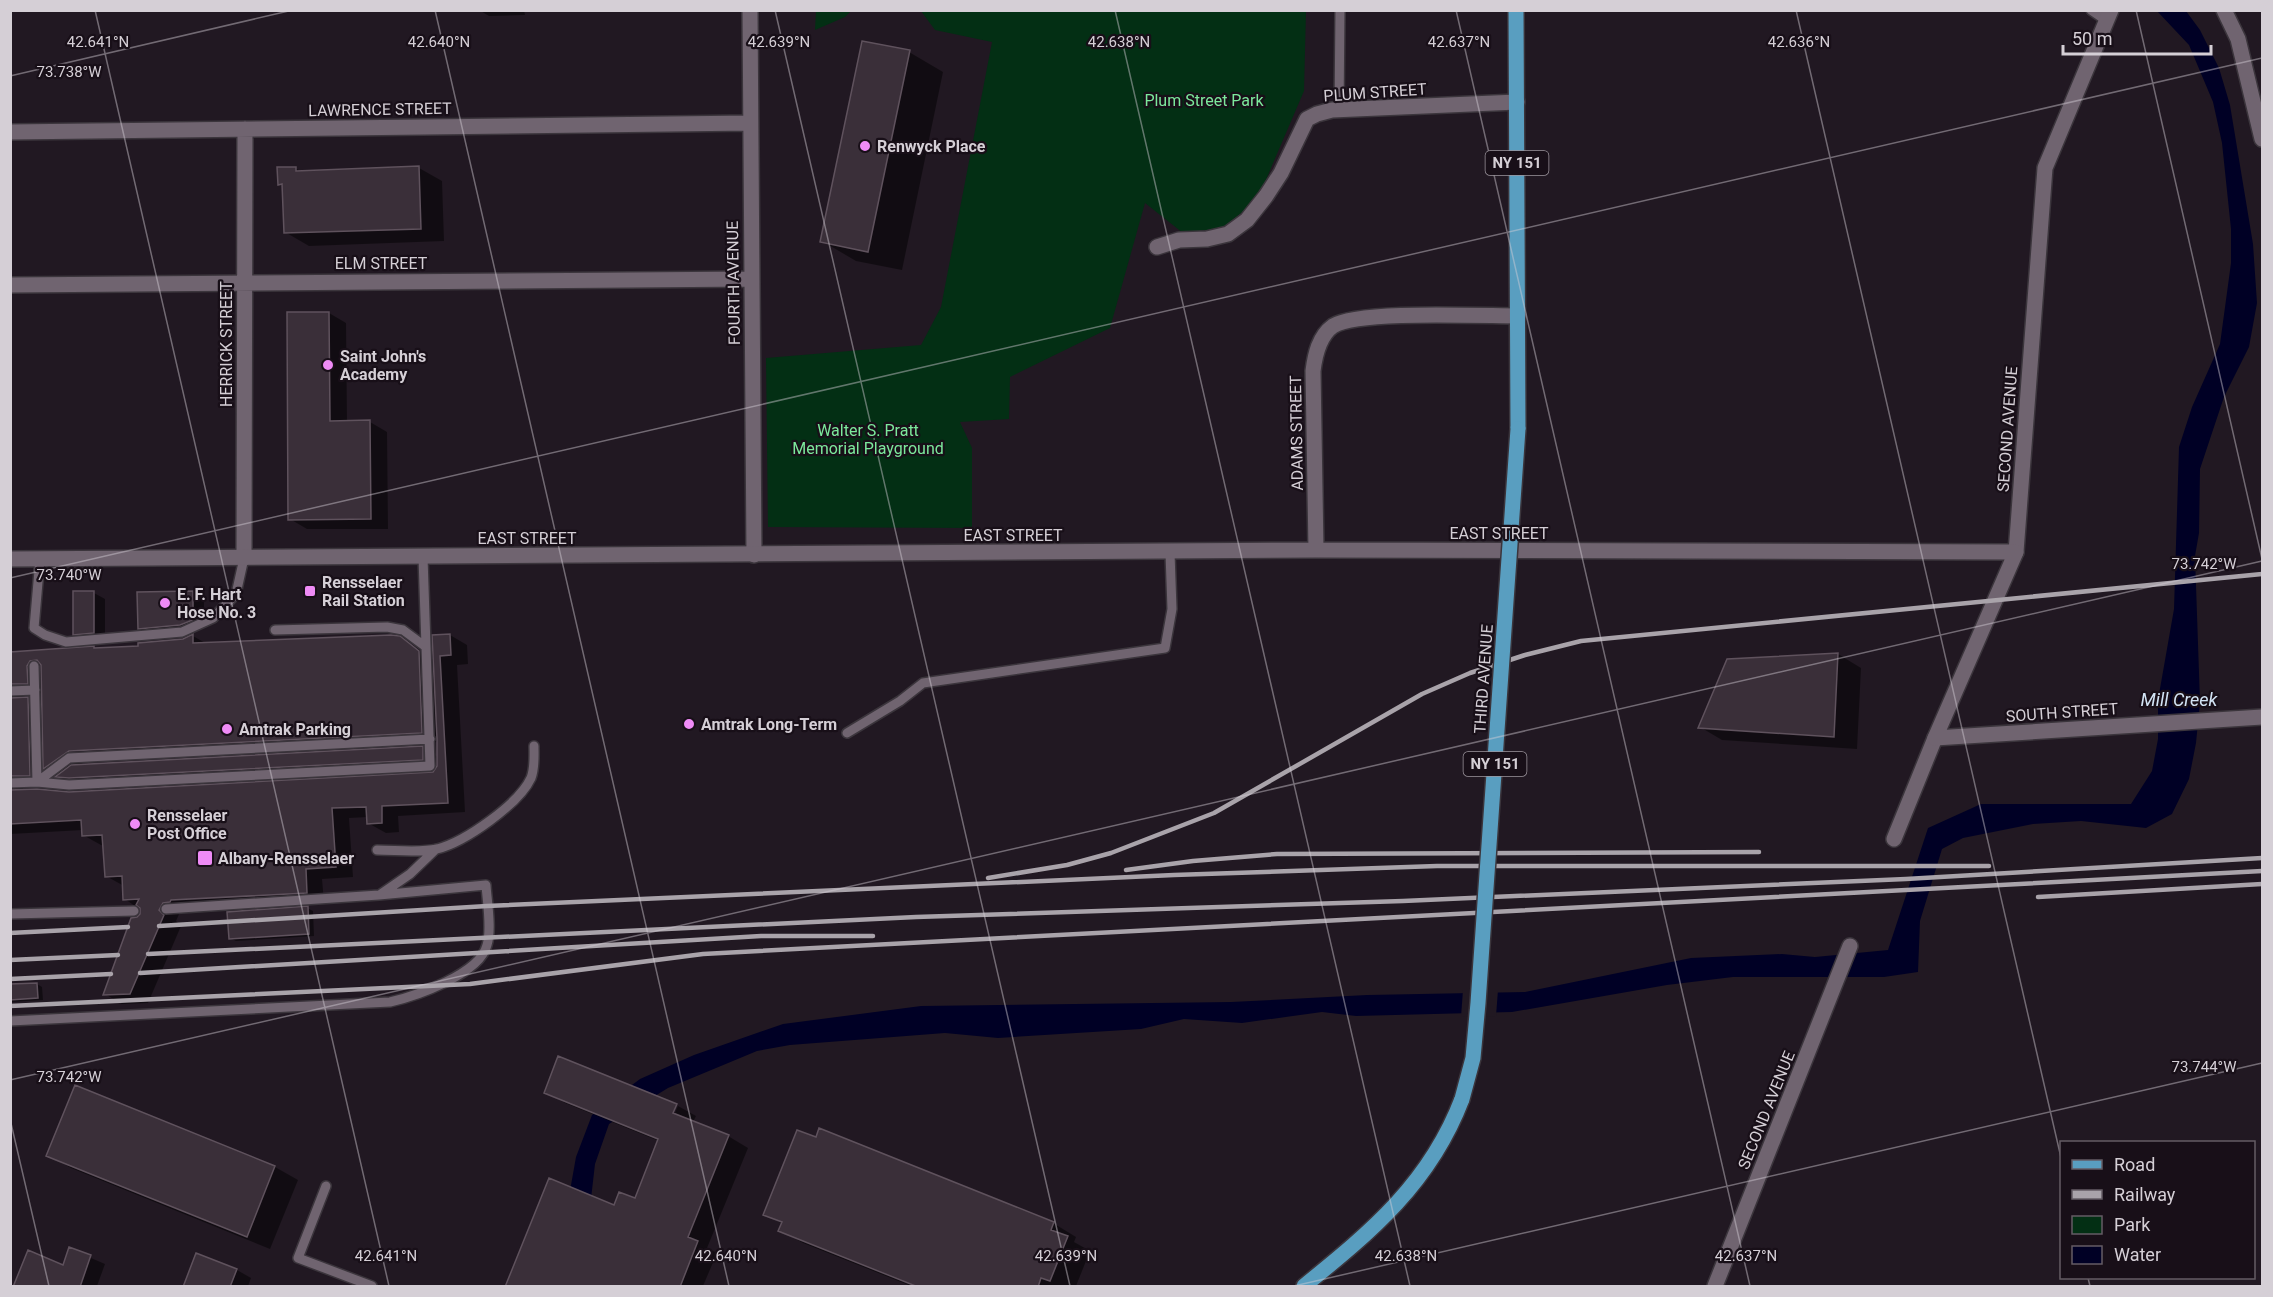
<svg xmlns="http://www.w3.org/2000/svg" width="2273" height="1297" viewBox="0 0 2273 1297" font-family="Roboto,sans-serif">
<rect width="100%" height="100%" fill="#211822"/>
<path fill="#032f14" d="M816,11V10L851,11L845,17L815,30Z
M921,11H1306L1304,91L1265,182L1249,207L1222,228L1183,233L1145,203L1110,328L1010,377L1009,419L960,422L972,448V528L768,527L766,358L921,345L941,307L992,42L935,30Z"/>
<path fill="#000025" d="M2157,11H2186L2200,30L2219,68L2230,105L2253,244L2257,303L2249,347L2224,397L2200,469L2199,533L2195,556L2200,702L2196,743L2189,779L2172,814L2146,828L2081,821L2033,824L1963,838L1942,849L1920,921L1918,972L1884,977H1733L1667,985L1512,1012L1356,1016L1322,1012L1242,1023L1184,1019L1141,1029L998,1038L945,1033L790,1045L757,1051L668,1088L609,1124L595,1164L581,1286H553L576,1157L592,1115L640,1079L694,1055L783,1024L921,1006L1231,1002L1367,995L1525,992L1691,958L1782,954L1815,957L1888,950L1928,828L1981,804H2131L2152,771L2158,739V700L2174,609L2179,447L2192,407L2220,344L2231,263V229L2222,143L2213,102L2189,45Z"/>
<path fill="#211822" d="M1463,990H1498L1496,1016L1461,1017Z"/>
<path fill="#0007" fill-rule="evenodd" d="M479,10H524L525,15L489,16Z
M909,52L943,72L902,270L856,261L822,241Z
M295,168L302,172L419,168L442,181L444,241L309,246L285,232L284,186L279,184Z
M329,313L346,323L347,422H370L387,432L388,529H307L290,519Z
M94,593L105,599V639L86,640L75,634Z
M192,593L204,599V626L151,635L139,628Z
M450,635L467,645L468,664L457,665L465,812L398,816L399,832L386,833L368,823V817L349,818L353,877L322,879L324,902L180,912L176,921L181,926L148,1003L122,1004L105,994L142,911L125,899L124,886L106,876L104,845H101L83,835V830L10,834V653L140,647L183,640L193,636L207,644L400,638L435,661ZM43,693V708L28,699H22L27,694ZM438,742V757L422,748L79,766L87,760ZM47,769L74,786L88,787L437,769L434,773L69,793L22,791L24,786L47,785Z
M1838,654L1861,668L1857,749L1722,740L1700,727Z
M307,908L313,911L314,936L236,941L230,938Z
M37,984L42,987L43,1000L10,1002V985Z
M75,1087L275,1167L298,1180L270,1249L71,1168L48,1155Z
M545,1092L676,1105L669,1119L672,1120L678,1106L696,1116L693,1122L728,1136L748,1148L707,1248L717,1253L703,1286H507L615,1207L636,1200L659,1141L565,1103Z
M765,1214L1053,1223L1076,1237L1074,1242L1090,1251L1076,1286H911L803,1243L780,1230L783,1224Z
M70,1249L105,1264L97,1286H16L64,1266Z
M197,1254L237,1270L251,1278L248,1286H184Z"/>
<path fill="#3a2f39" stroke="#5f525d" stroke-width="1.5" d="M862,41L910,50L868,252L820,242Z
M419,166L421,229L284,233L282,184L278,185L277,167H296V171Z
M287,312H329L330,421L370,420L371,519L288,520Z
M73,591H94V633L73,635Z
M193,591V620L180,625L138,629L137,592Z
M193,634V643L391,635L400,636L419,651L422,733L69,751L43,769L41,665L37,660L30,661L27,666L28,684H10V652L94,646V648L138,646V643L183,639Z
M450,634L451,655L440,656L448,803L382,806V823L367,824L366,807L332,808L336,867L306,869L307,893L171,900L170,902L163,903L159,910L164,915L130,994L103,995L131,918L137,917L140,914V908L136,905L139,899L123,900L122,876L105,877L102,835L82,836L81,820L10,824V790L37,789L69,792L433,772L437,766V739L432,635Z
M1838,653L1834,737L1698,728L1727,659Z
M28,697L30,776H10V698Z
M423,746V760L69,778L55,777L71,765Z
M308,906L309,934L229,939L227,912Z
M37,983L38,998L10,1000V984Z
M558,1056L677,1104L673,1113L729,1135L688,1237L698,1241L680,1287H505L549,1178L614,1205L619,1192L635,1198L658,1139L544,1093Z
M75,1085L275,1166L247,1237L46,1156Z
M819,1128L1054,1222L1051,1230L1068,1236L1050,1281L1041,1278L1038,1287H918L778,1231L782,1222L763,1215L797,1130L816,1137Z
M69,1247L91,1255L80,1287H13L28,1250L63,1265Z
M196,1253L237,1269L230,1287H183Z"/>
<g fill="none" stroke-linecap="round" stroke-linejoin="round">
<defs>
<path id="service" d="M2091,10L2107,21
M1339,110L1340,10
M40,559L34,628L45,635L66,642L182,632L213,618L236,594L244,558
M275,630L387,627L403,630L426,647
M34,666L37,782
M10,691L35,690
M847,733L900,701L923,683L1165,648L1172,609L1170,553
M37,782L69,758L430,739
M10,783L37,782L69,785L430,766L423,557
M377,850C396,850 419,853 437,849C465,842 519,804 531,778C535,768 534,756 534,746
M381,894L410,874L436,849
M10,914L134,911
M10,1021L390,1002C416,996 480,974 487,945C492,929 487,901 486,885L379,895L166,909
M326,1186L298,1258L372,1286"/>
<path id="minor" d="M750,10L754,555
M2224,10L2238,39L2262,139
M10,132L750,123
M1157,247L1179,240L1207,239L1228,234L1247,220L1266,196L1281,173L1307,119L1317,114L1332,110L1517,102
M10,285L751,279
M2016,552L2045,168L2111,10
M244,558L245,129
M1894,839L1935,738
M1715,1286L1850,946"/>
<path id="tertiary" d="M1316,550L1313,371C1315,355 1319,336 1333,326C1357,310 1482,316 1518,316
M10,559L1316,550L2016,552L1935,738L2262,717"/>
<path id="primary" d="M1516,10L1518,429
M1304,1286C1372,1231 1430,1183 1462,1099"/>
</defs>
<use href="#service" stroke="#3b353c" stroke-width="12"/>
<use href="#minor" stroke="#3b353c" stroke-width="18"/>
<use href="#tertiary" stroke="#3b353c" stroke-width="18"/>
<use href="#primary" stroke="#3b353c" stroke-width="18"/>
<use href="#service" stroke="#706470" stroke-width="9"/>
<use href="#minor" stroke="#706470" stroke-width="15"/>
<use href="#tertiary" stroke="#706470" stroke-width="15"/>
<use href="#primary" stroke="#599ec0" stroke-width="15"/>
<path stroke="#a9a3aa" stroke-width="4.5" d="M1126,870L1193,861L1277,854L1759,852
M988,878L1067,865L1111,853L1214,813L1422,694L1470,673L1525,655L1581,641L2262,574
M2038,897L2262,884
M159,926L487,906L1174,875L1437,866H1989
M10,933L128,927
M148,954L916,917L1403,901L1906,879L2262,858
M10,960L118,955
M140,973L761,936H873
M10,979L111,974
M10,1006L470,984L703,954L2262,871"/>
<defs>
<path id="primary-bridge" d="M1462,1099L1473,1058L1478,1003L1518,429"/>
</defs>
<use href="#primary-bridge" stroke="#3b353c" stroke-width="18" stroke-linecap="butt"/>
<use href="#primary-bridge" stroke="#599ec0" stroke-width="15"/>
</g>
<path fill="none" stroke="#d5cfd6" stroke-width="1.5" stroke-opacity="0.45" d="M95,10L389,1286M435,10L729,1286M775,10L1070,1286M1115,10L1410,1286M1456,10L1750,1286M1796,10L2062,1162M2136,10L2262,559M10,76L293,10M10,578L2262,58M10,1080L2262,561M10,1119L49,1286M2088,1278L2090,1286M1294,1286L2262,1063"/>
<g fill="#ef8bf6" stroke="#180f18" stroke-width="2">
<circle cx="865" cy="146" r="6"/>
<circle cx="328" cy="365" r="6"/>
<rect x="304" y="585" width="12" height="12" rx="3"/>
<circle cx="165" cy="603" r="6"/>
<circle cx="689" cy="724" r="6"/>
<circle cx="227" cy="729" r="6"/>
<circle cx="135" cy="824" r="6"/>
<rect x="197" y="850" width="16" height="16" rx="3"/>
</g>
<g text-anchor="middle" stroke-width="4.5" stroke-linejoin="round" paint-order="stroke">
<g fill="#180f18" stroke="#9c959d" stroke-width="1.5">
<rect x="1485.5" y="151" width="63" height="24" rx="4.5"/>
<rect x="1463.5" y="752" width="63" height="24" rx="4.5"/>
</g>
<g font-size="15" font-weight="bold" fill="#d5cfd6">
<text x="1517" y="168">NY 151</text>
<text x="1495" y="769">NY 151</text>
</g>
<g font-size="16" fill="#d5cfd6" stroke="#180f18">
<text transform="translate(1375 92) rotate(-4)" y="6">PLUM STREET</text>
<text transform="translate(380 109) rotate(-1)" y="6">LAWRENCE STREET</text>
<text x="381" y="269">ELM STREET</text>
<text transform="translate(733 283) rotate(-91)" y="6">FOURTH AVENUE</text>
<text transform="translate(226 344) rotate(-90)" y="6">HERRICK STREET</text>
<text transform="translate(2007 429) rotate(-86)" y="6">SECOND AVENUE</text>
<text transform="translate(1296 433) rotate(-91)" y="6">ADAMS STREET</text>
<text x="1499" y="539">EAST STREET</text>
<text x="1013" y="541">EAST STREET</text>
<text x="527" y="544">EAST STREET</text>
<text transform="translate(1483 679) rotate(-86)" y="6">THIRD AVENUE</text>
<text transform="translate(2062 712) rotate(-4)" y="6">SOUTH STREET</text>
<text transform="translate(1766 1110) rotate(-68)" y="6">SECOND AVENUE</text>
</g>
<g font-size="16" fill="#7ce99c" stroke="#180f18">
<text x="1204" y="106">Plum Street Park</text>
<text x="868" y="436">Walter S. Pratt<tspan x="868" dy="18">Memorial Playground</tspan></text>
</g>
<g font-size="16" font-weight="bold" fill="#d5cfd6" stroke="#180f18" text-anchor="start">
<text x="877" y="152">Renwyck Place</text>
<text x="340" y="362">Saint John's<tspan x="340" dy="18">Academy</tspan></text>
<text x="322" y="588">Rensselaer<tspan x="322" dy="18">Rail Station</tspan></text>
<text x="177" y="600">E. F. Hart<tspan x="177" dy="18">Hose No. 3</tspan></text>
<text x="701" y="730">Amtrak Long-Term</text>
<text x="239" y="735">Amtrak Parking</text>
<text x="147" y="821">Rensselaer<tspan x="147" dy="18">Post Office</tspan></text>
<text x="218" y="864">Albany-Rensselaer</text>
</g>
<g font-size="18" font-style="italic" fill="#d3e4f5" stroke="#180f18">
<text x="2179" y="706">Mill Creek</text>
</g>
</g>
<g font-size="15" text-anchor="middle" fill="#d5cfd6" stroke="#180f18" stroke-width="4.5" stroke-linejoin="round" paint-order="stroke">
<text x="98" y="47">42.641°N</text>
<text x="439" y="47">42.640°N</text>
<text x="779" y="47">42.639°N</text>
<text x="1119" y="47">42.638°N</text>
<text x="1459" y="47">42.637°N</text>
<text x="1799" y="47">42.636°N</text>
<text x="69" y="77">73.738°W</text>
<text x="2204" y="569">73.742°W</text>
<text x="69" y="580">73.740°W</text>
<text x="2204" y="1072">73.744°W</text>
<text x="69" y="1082">73.742°W</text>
<text x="386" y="1261">42.641°N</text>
<text x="726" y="1261">42.640°N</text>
<text x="1066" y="1261">42.639°N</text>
<text x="1406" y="1261">42.638°N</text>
<text x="1746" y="1261">42.637°N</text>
</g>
<rect width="2273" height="1297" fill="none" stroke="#d5cfd6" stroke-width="24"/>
<rect x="2060" y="1141" width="195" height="138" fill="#180f18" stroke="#645c64" stroke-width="1.5"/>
<rect x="2072" y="1160" width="30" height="9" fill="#599ec0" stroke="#645c64" stroke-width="1.5"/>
<text x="2114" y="1171" font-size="18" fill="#d5cfd6">Road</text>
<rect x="2072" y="1190" width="30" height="9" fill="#a9a3aa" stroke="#645c64" stroke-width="1.5"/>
<text x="2114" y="1201" font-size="18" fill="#d5cfd6">Railway</text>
<rect x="2072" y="1216" width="30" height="18" fill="#032f14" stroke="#645c64" stroke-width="1.5"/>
<text x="2114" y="1231" font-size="18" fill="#d5cfd6">Park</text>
<rect x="2072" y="1246" width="30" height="18" fill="#000025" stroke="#645c64" stroke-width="1.5"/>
<text x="2114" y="1261" font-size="18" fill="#d5cfd6">Water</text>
<path d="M2063 45v9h148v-9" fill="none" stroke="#d5cfd6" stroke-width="3"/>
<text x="2072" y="45" font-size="18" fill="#d5cfd6" stroke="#180f18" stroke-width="4.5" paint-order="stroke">50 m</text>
</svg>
